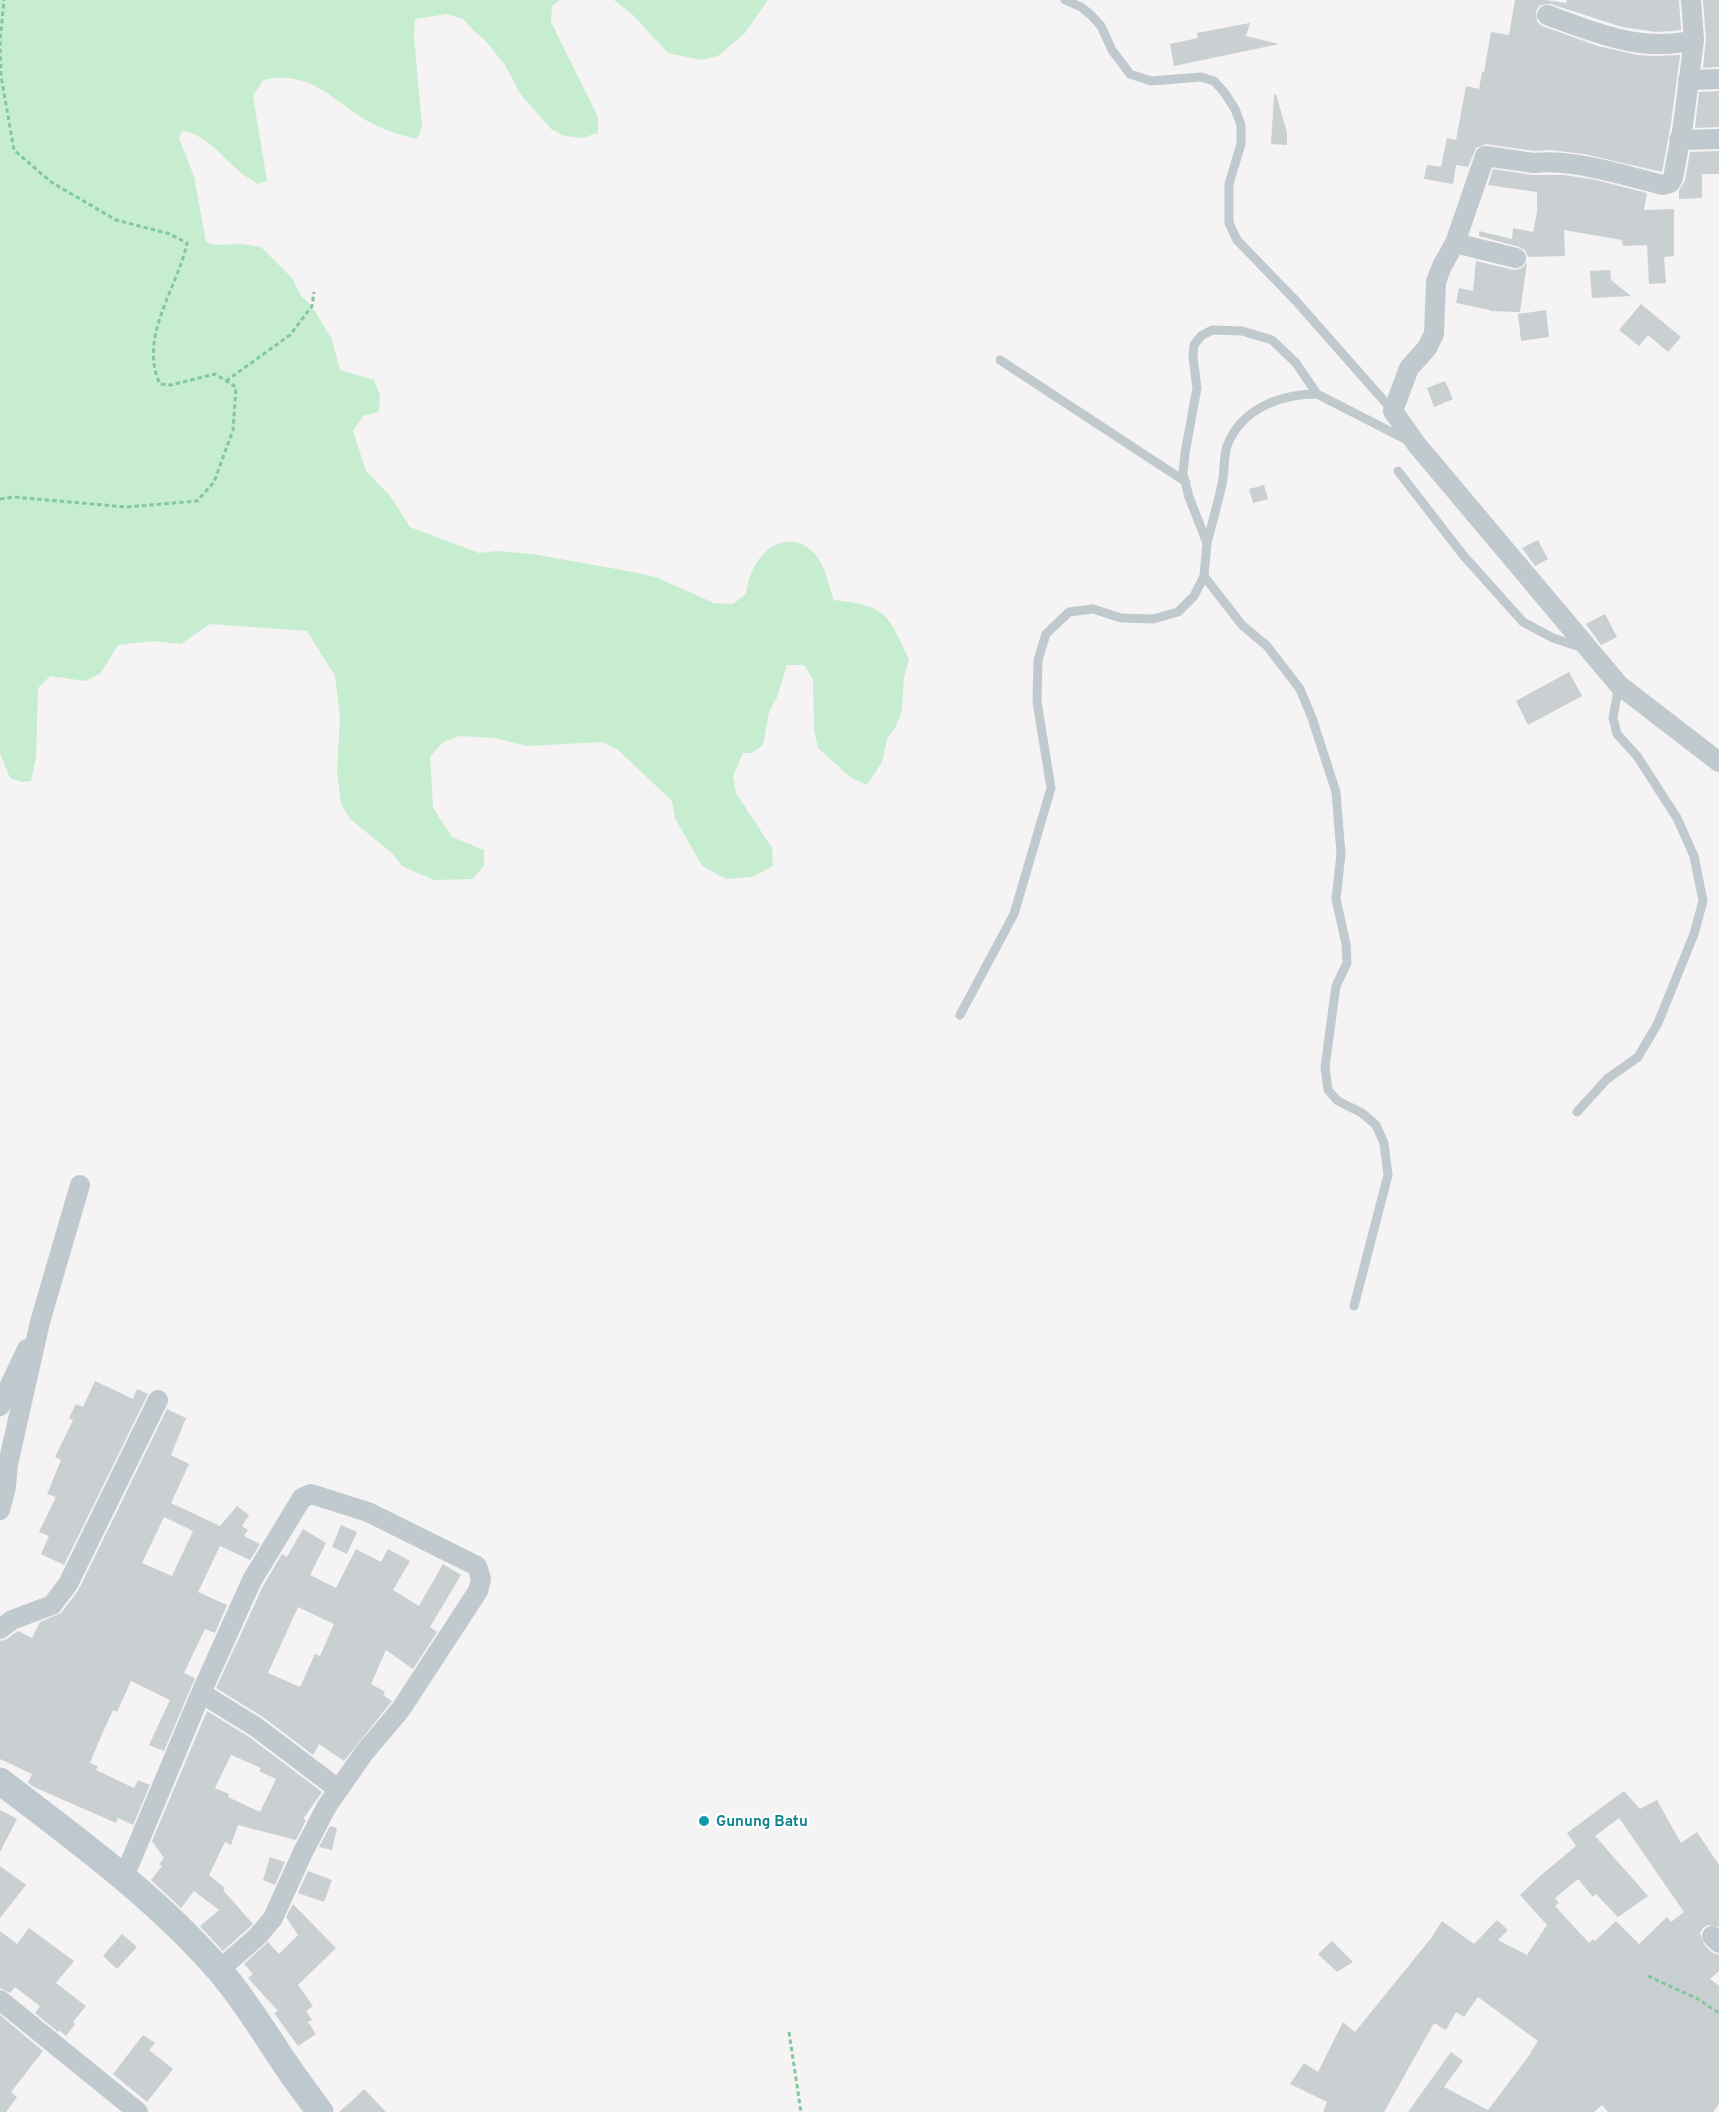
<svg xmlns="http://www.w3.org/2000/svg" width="1719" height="2112" viewBox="0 0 1719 2112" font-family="Overpass,sans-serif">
<rect width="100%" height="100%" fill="#f5f3f3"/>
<path fill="#c7edd0" d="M0,0H560L552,6L551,22L598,117V133L582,138L565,136L551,129L521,95L505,65L484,39L474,31L463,19L447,14L415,19L414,37L422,127L417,139C399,135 380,129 364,119C329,97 309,70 263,80L253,96L267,181L258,184C251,180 244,176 238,170C221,156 206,134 182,131L179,139L194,176L206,242L213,245L242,244L261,247L292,278L301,296L312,306L332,340L340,370L374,380L380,395L379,412L363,416L353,431L366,471L391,497L410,527L479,553L497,551L532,554L639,573L658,578L714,603L733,604L746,594C747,588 748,582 750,576C760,548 789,528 814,553C826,566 828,585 834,600C887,606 887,613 909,659L904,677L902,711L895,728L887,739L882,762L867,785L850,777L818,748L814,730L813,679L804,665H787L777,697L769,712L763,745L752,753H743L733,776L736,793L772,848L773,866L752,877L726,879L702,866L675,818L672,801L617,749L602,742L527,746L495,738L459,736L442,743L430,757L433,808L452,837L484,850V866L472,879L434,880L402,866L392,853L350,819L341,804L337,770L340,719L335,676L307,631L210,624L181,644L154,641L118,645L100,674L85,681L50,676L38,688L36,757L31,781L22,782L10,778L0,753Z
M614,0H768L745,33L731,45L718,56L701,60L668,53L633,15Z"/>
<path fill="#cacfd1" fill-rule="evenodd" d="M1515,0H1545L1566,3L1567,0H1679L1681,30L1673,31L1656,32L1622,27L1551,4L1540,5L1536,11L1537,22L1542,26L1598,46L1637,55L1656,56L1680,55L1671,123L1662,172L1584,154L1550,150L1535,151L1486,144L1476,148L1468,167L1456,165L1453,184L1424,179L1427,165L1441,167L1447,138L1456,140L1466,86L1479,89L1482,72H1484L1491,32L1509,35Z
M1703,0H1719V67L1703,68L1706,39Z
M1250,23L1246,36L1279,44L1174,66L1170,44L1198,38L1197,33Z
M1719,91V127L1695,128L1699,92Z
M1276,94L1287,133V145L1271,144L1274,95Z
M1719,151V174H1702V198L1679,199V190L1685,181L1690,152Z
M1493,169L1532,175H1564L1596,180L1647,193L1644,210L1674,209V256L1664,257L1666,283L1649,284L1647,245L1623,246L1622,240L1564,230L1565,256L1528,257L1525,250L1519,247L1479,236V231L1512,239L1513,228L1533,232L1537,212V192L1488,185Z
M1476,261L1514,270L1520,269L1527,263L1520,312L1490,311V310L1456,303L1459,288L1473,291Z
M1610,270L1611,280L1631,296L1592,298L1590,271Z
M1641,304L1681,337L1668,352L1648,335L1639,346L1619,330Z
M1546,310L1549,337L1521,341L1518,314Z
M1445,381L1453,399L1434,407L1427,388Z
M1264,485L1268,499L1253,503L1249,489Z
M1538,540L1548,559L1535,566L1522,548Z
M1605,614L1617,637L1601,645L1586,624Z
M1569,672L1582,696L1528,725L1516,701Z
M95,1381L133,1399L137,1389L148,1394L64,1565L41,1554L49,1536L39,1532L56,1497L47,1494L61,1460L55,1457L73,1420L69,1418L76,1404L83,1407Z
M167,1409L186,1418L171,1455L189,1464L171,1503L220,1526L237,1506L249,1515L242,1526L248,1530L244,1536L260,1544L250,1560L220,1546L198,1592L227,1605L215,1633L205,1629L184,1673L195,1678L164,1751L149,1745L170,1700L131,1681L117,1712L113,1710L99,1741L90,1763L98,1766L96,1770L134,1788L138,1780L150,1785L133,1825L118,1818L116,1823L34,1787L28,1783L32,1774L0,1759V1641L7,1639L18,1631L32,1638L40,1622L61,1613L78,1591ZM164,1517L193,1531L172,1576L142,1563Z
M341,1525L357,1532L347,1554L332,1547Z
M303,1529L326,1543L310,1575L336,1588L356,1549L381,1562L388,1549L410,1561L393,1590L419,1606L443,1564L461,1575L430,1627L437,1632L413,1669L386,1650L371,1684L385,1692L383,1695L392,1701L344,1761L319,1744L313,1755L263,1717L216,1688L263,1586L282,1554L287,1557ZM298,1607L334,1624L320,1656L315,1654L300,1687L268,1673Z
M207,1711L249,1737L322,1792L303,1819L306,1820L296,1840L238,1825L231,1845L225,1842L209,1875L225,1888L223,1890L253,1924L223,1951L200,1926L219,1910L194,1891L181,1908L151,1880L162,1866L159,1864L164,1858L152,1841ZM231,1755L261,1768L259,1771L276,1779L260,1812L228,1797L229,1794L215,1788Z
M1624,1791L1640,1809L1657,1800L1681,1843L1697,1832L1719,1865V1927L1708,1925L1703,1928L1700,1933L1704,1944L1711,1952L1719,1955V1971L1710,1979L1719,1986V2104L1713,2112H1608L1602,2105L1594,2112H1408L1451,2052L1463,2061L1444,2087L1488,2110L1531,2053H1530L1538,2041L1478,1997L1464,2017L1456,2012L1446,2030L1434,2023L1384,2112H1323L1327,2102L1290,2084L1304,2063L1318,2072L1343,2022L1355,2032L1432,1937L1442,1921L1474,1944L1497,1920L1508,1930L1498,1940L1527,1955L1547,1925L1520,1895L1539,1877L1576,1846L1567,1833ZM1619,1818L1684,1912L1671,1922L1667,1917L1639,1944L1616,1921L1595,1941L1593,1939L1589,1943L1555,1906L1559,1903L1555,1898L1578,1879L1593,1897L1596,1894L1618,1917L1648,1896L1595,1836Z
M0,1810L17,1819L0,1852Z
M330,1826L337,1828L332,1850L319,1847Z
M270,1857L285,1862L275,1885L263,1880Z
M0,1866L26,1885L0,1918Z
M308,1871L332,1880L324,1902L298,1893Z
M293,1904L336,1948L298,1985L313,2006L306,2011L312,2020L308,2022L316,2034L298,2046L274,2013L278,2011L248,1978L253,1974L244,1964L268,1942L279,1954L298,1935L286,1917Z
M29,1928L74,1961L56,1983L86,2006L73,2022L75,2024L66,2036L59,2030L58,2032L35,2013L40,2006L15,1987L10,1993L0,1988V1931L17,1944Z
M122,1934L137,1947L117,1969L103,1956Z
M1332,1941L1353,1962L1337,1972L1318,1954Z
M0,2015L43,2051L11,2092L17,2097L6,2112H0Z
M143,2035L155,2043L149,2050L173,2069L147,2102L113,2074Z
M364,2089L386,2112H339L354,2099Z"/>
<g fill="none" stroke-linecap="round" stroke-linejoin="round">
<path stroke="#81c89a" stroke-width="3" stroke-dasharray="4.5 3" stroke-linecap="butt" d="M226,381L290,335L312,306L314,292
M0,499L14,497L126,507L197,501L214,482L233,430L236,387L215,374L171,385L160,384C138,338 177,289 187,243L170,234L116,220L51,182L14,150L1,76L0,41L4,0
M1648,1976L1698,1999L1719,2013
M789,2032L801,2112"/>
<path stroke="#c0c9cd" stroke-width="9" d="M1065,0L1081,7L1091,15L1101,26L1112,50L1130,74L1151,81L1201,77L1214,81L1224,92L1235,109L1241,125V144L1229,184V223L1237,240L1296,301L1393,411
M1000,360L1186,482
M1398,471L1463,555L1523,622L1553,638L1583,648
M1207,543C1212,523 1218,503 1222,484C1225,472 1223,458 1227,446C1241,409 1280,394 1317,394
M1204,576L1242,625L1267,646L1300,689L1312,718L1336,792L1341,854L1336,899L1346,944L1347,963L1336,986L1325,1067L1328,1090L1338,1101L1362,1113L1376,1125L1384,1143L1388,1175L1354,1306
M960,1015L1014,914L1051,788L1037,702L1038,660L1046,634L1069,612L1093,609L1121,618L1153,619L1178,612L1194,596L1204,576L1207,543L1189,497L1183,474L1185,453L1197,388L1193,357L1194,345L1201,336L1212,330L1242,331L1272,340L1296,363L1317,394L1409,441
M1577,1112L1607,1079L1638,1057L1658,1023L1694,934L1703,901L1694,856L1677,818L1637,756L1617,734L1613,718L1619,685"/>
<path stroke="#c0c9cd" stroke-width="20" d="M1691,0L1694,40L1683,125L1673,178L1670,183L1663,185C1625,176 1573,158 1534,163L1485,156L1455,243L1442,266L1436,282L1434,334L1427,348L1409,368L1393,411L1417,445L1619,685L1719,762
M1547,15C1596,33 1642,53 1694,40
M1688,80L1719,79
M1679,140L1719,139
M1455,243L1516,258
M0,1406L27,1349
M0,1510L6,1487L8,1464L40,1322L80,1185
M0,1629L12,1620L52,1605L68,1584L158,1400
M201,1693L256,1727L338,1789
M124,1877L201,1693L252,1580L302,1498L311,1494L368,1512L477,1566L481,1579L478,1591L401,1709L364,1753L327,1806L303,1852L273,1918L258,1936L219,1970
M1712,1936L1719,1943
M0,2000L138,2112"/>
<path stroke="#bec9cf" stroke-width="27" d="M0,1781C77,1840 156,1897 220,1971C243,1998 261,2027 280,2056C293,2076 307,2094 320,2112"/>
</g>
<circle fill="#0f9aa8" stroke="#fff" stroke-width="2" cx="704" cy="1821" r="6"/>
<g text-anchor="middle" stroke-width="4.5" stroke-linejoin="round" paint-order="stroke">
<g font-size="15" font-weight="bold" fill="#0d838f" stroke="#fff" text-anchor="start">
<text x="716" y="1826">Gunung Batu</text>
</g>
</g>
</svg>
